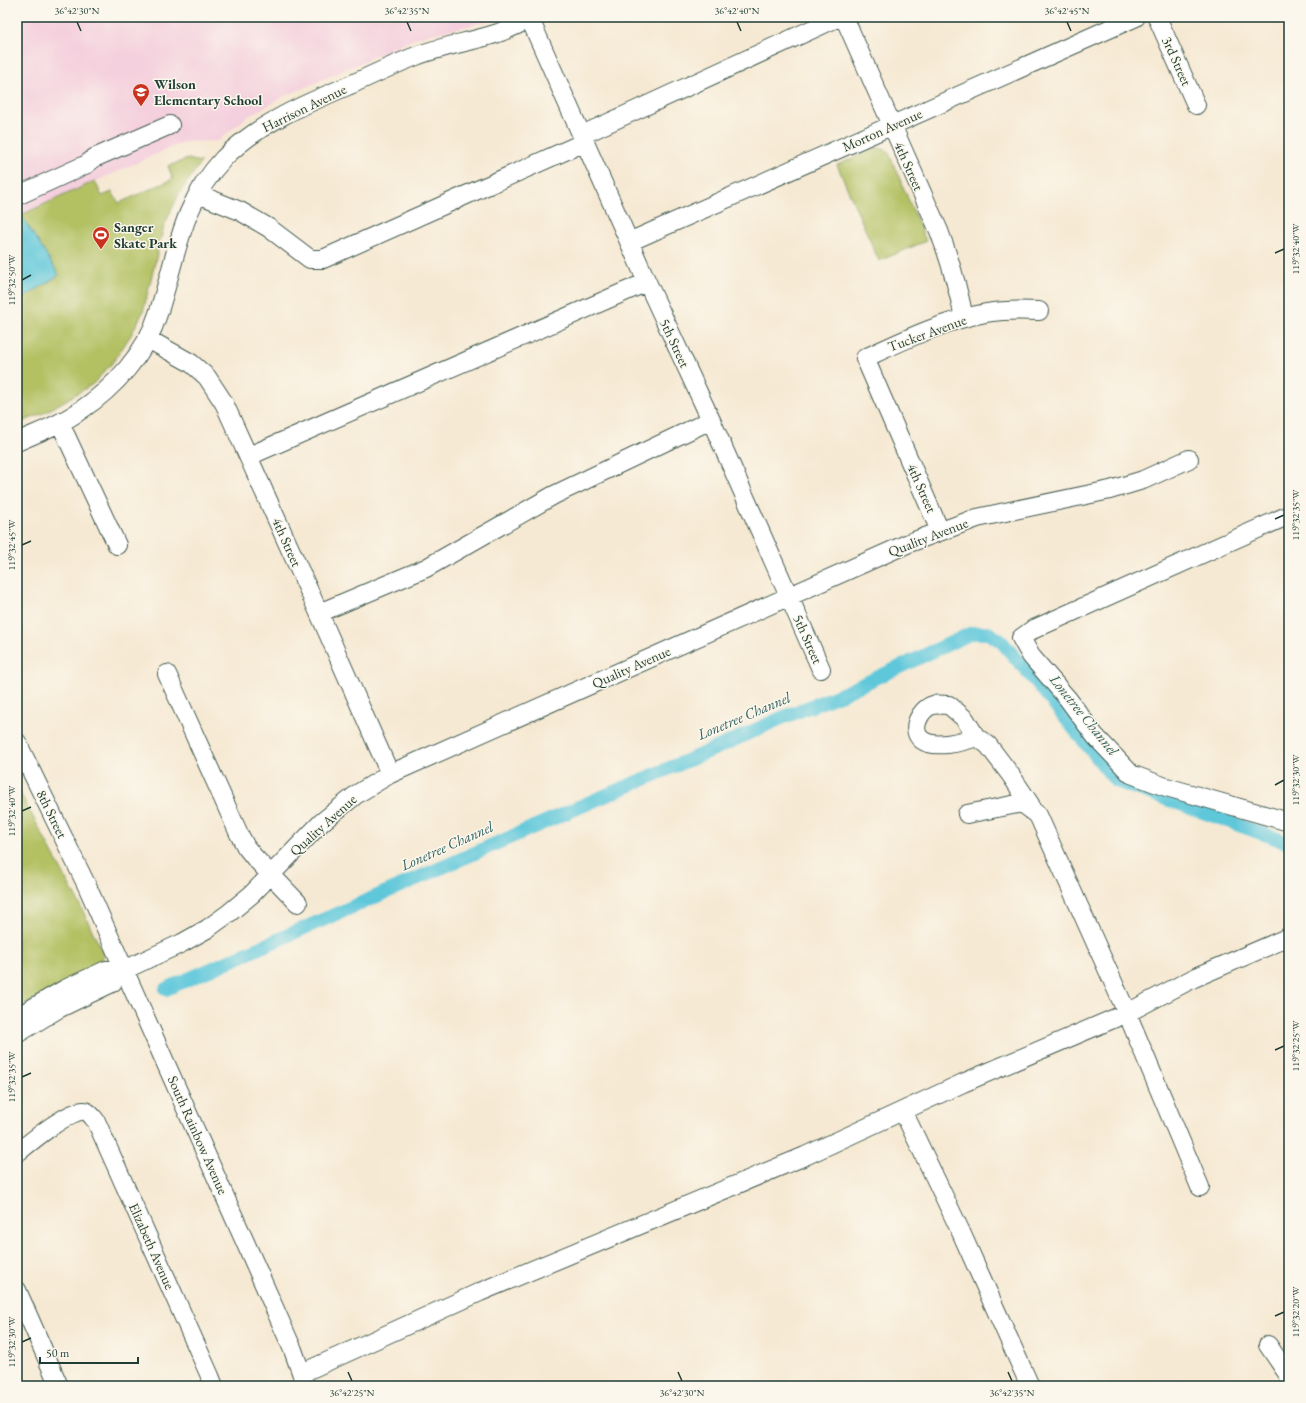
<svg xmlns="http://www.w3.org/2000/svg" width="1306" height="1403" viewBox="0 0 1306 1403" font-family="'EB Garamond',serif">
<rect width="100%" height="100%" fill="#fbf7ec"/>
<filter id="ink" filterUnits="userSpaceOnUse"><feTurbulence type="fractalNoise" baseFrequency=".025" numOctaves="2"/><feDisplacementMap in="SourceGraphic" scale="8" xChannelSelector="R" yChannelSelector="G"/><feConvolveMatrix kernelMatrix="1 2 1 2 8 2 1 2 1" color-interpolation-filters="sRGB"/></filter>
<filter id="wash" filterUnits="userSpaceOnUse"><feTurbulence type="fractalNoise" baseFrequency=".012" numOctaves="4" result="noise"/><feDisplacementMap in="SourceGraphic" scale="16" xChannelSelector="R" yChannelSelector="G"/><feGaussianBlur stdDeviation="0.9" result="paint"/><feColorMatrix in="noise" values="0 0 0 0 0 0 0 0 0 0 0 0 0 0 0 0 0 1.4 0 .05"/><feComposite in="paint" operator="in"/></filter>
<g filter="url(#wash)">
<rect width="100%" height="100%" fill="#f6e9d3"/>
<path fill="#f4cfdd" d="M17,17H496L495,20L419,37L283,97L247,117L218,141L183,142L21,215L17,214Z"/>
<path fill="#b3c163" stroke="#697f4c" d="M877,147L888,151L926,241L879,261L837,165Z
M188,159L201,162L179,194L164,226L143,312L131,335L114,361L93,384L44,413L17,424V302L59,275L21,215L95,181L102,196L112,192L119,203L173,179L168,166Z
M17,787L79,903L103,953V961L98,968L17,1009Z"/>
<path fill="#5ec7da" stroke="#3e8287" d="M17,214L21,215L59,275L17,302Z"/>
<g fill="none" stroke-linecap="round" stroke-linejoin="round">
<path stroke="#5ec7da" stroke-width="14" d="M166,989L586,804L721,746L779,719L842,694L972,633H988L1001,641L1039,685L1116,781L1289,843"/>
</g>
</g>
<g filter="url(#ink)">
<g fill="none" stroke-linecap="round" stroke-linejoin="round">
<defs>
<path id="minor" d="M529,17L647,282L711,420L821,669
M844,17L939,231C950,260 958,288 964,318
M1157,17L1196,105
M582,135L839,17
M198,194L240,211L269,228L310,259H323L585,142
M17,196L87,164L94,158L170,125
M629,242L1136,17
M148,339L191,363L207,377L224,403L319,613L390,774
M60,423L117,545
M17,442C39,432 62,424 81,410C114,388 146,353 158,314C177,257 180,205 224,158C259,123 305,104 350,85C372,75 393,65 416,56C442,46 471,42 498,33C510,29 522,22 534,17
M249,456L647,282
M1289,515L1032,630L1021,638L1031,656L1068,699L1095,736L1131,774L1163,786L1289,822
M940,531L865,358C904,340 943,321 986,313C1004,310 1021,310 1039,311
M319,613L426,568L554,495L711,420
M167,674L239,834L246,847L254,857L298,903
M976,737C963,742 934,749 922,740C909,730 920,709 933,705C937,704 944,705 949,705L965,719L976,737L988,745L1010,774L1030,804L1031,810
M17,742L87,886L293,1350L306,1386
M17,1017L65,989L106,970H124L182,943L207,929L229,913L252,894L322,822L357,794L390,774L909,543L977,518L1110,490L1143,480L1189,459
M17,1034L58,1009L112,983L124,970
M903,1111L960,1230L1030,1386
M17,1153C28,1144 71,1108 85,1111C90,1112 93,1118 96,1121L210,1376L214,1386
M1200,1187L1127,1013L1194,978L1289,937
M17,1290L59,1386
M1268,1345L1289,1376
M302,1373L480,1292L805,1156L963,1083L1127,1013L1038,815L1022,803L967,814"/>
</defs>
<use href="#minor" stroke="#3f574c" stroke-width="20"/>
<use href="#minor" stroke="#fff" stroke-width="18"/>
</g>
</g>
<path fill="none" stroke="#1f3d34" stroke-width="1.5" d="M77,22L81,31M407,22L411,31M737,22L741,31M1067,22L1071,31M1275,253L1284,249M22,280L31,275M1275,519L1284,515M22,545L31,541M1275,785L1284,780M22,811L31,807M1275,1050L1284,1046M22,1077L31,1073M1275,1316L1284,1312M22,1342L31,1338M348,1372L352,1381M678,1372L682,1381M1008,1372L1012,1381"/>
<defs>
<symbol id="school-pin" viewBox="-11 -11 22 30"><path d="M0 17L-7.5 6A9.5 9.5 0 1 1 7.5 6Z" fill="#c8321e" stroke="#fbf7ec"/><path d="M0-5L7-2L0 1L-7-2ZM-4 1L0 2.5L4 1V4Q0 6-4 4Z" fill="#fff"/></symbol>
<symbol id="stadium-pin" viewBox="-11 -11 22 30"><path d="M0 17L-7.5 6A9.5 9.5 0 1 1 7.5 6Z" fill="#c8321e" stroke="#fbf7ec"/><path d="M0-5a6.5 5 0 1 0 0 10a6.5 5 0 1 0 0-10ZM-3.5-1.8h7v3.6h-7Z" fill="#fff"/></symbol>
</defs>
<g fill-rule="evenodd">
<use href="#school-pin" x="131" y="82" width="20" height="27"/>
<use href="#stadium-pin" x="91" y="225" width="20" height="27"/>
</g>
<g text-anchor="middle" stroke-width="3" stroke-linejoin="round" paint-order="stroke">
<g font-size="14" fill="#1f3d34" stroke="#fbf7ec">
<text transform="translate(1177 61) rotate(66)" y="5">3rd Street</text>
<text transform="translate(304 108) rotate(-26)" y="5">Harrison Avenue</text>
<text transform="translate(882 130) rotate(-24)" y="5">Morton Avenue</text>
<text transform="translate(909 166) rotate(66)" y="5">4th Street</text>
<text transform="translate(927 333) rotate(-20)" y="5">Tucker Avenue</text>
<text transform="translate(675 343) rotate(65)" y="5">5th Street</text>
<text transform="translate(922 488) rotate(66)" y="5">4th Street</text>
<text transform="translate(928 537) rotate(-21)" y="5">Quality Avenue</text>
<text transform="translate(287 542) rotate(66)" y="5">4th Street</text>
<text transform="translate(808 639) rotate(66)" y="5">5th Street</text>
<text transform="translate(631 667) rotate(-24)" y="5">Quality Avenue</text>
<text transform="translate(52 814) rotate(64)" y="5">8th Street</text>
<text transform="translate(323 825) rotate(-42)" y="5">Quality Avenue</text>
<text transform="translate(198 1135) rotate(66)" y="5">South Rainbow Avenue</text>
<text transform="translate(152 1246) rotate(66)" y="5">Elizabeth Avenue</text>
</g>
<g font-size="14" font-weight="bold" fill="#1f3d34" stroke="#fbf7ec" text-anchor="start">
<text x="154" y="89">Wilson<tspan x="154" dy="16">Elementary School</tspan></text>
<text x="114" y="232">Sanger<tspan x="114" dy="16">Skate Park</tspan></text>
</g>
<g font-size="15" font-style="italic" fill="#2f605e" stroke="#fbf7ec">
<text transform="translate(1084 715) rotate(51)" y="5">Lonetree Channel</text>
<text transform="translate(744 716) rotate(-23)" y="5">Lonetree Channel</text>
<text transform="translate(447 846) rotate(-24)" y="5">Lonetree Channel</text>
</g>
</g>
<rect width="1306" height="1403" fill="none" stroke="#fbf7ec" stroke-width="44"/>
<path d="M40 1357v6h98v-6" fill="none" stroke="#1f3d34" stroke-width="2"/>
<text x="46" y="1357" font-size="12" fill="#1f3d34" stroke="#fbf7ec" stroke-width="3" paint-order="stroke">50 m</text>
<rect x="22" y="22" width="1262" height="1359" fill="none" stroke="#1f3d34" stroke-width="1.5"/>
<g font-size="10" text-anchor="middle" fill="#1f3d34">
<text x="77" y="14">36°42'30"N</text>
<text x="407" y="14">36°42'35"N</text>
<text x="737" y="14">36°42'40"N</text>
<text x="1067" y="14">36°42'45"N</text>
<text transform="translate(1295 249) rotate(-90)" y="4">119°32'40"W</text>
<text transform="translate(11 280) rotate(-90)" y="4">119°32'50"W</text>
<text transform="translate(1295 515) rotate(-90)" y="4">119°32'35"W</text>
<text transform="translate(11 545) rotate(-90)" y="4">119°32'45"W</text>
<text transform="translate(1295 780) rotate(-90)" y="4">119°32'30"W</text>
<text transform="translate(11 811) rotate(-90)" y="4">119°32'40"W</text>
<text transform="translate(1295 1046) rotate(-90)" y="4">119°32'25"W</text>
<text transform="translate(11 1077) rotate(-90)" y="4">119°32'35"W</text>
<text transform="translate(1295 1312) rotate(-90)" y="4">119°32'20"W</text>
<text transform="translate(11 1342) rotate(-90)" y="4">119°32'30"W</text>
<text x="352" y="1396">36°42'25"N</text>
<text x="682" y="1396">36°42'30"N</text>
<text x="1012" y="1396">36°42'35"N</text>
</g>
</svg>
